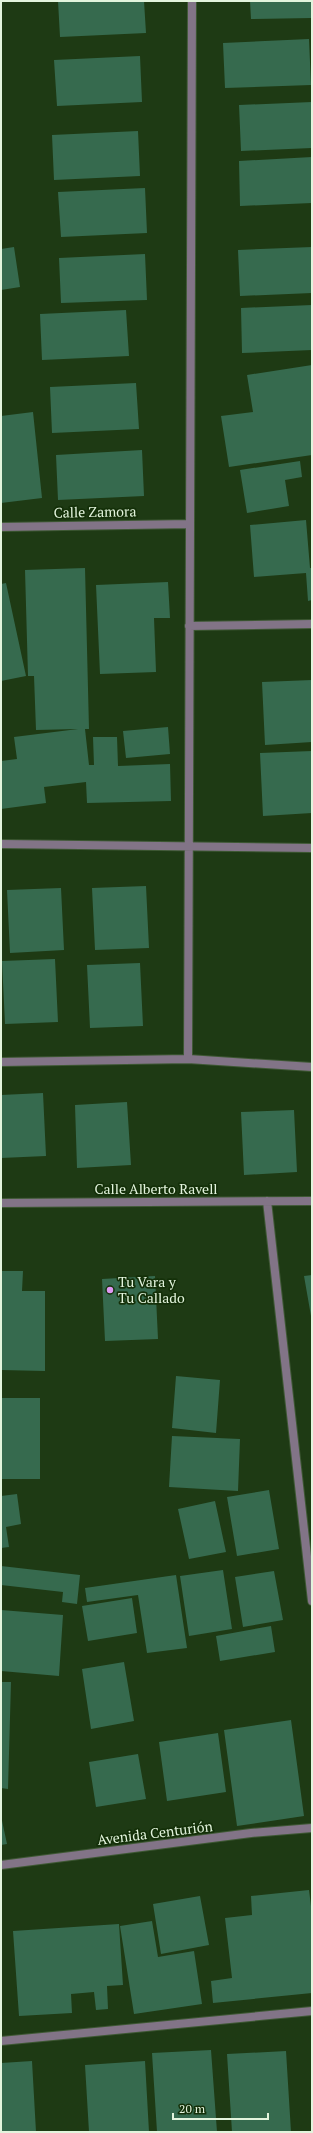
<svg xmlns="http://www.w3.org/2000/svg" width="313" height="2133" viewBox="0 0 313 2133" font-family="'PT Serif',serif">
<rect width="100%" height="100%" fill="#1e3a14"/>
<path fill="#366a4e" d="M58,1H144L146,33L60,37Z
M250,1H312V18L251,19Z
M309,39L311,85L225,88L223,43Z
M140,56L142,102L57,106L54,60Z
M312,102V148L241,151L239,105Z
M138,131L140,176L54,180L52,135Z
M312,157V203L240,206L239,161Z
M145,188L147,233L61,237L58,192Z
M14,247L20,287L1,290V249Z
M312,247V293L240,296L238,250Z
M145,254L147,300L61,303L59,258Z
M312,305V350L242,353L241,308Z
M126,310L129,356L42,360L40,314Z
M312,365V455L229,467L221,416L253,412L247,375Z
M136,383L139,429L52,433L50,387Z
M33,412L42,498L1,503V416Z
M142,450L144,496L58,500L56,455Z
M300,461L302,477L285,480L289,506L247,513L240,470Z
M306,520L310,568H312V600L308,601L306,573L254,577L250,525Z
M85,568L89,729H85L89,765H94L93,737H117L118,766L170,764L171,801L87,803L86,782L44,787L46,803L1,809V761L17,759L14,737L78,729L36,730L34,676H28L25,570Z
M168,582L170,618H154L156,672L100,674L96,585Z
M6,583L26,676L1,681V584Z
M312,680V742L265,745L262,682Z
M168,727L170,754L126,758L123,731Z
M312,751V813L263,816L260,753Z
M146,886L149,948L95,950L92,888Z
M61,888L64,950L10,953L7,890Z
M55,959L58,1022L5,1024L2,961Z
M140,963L143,1026L90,1028L87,965Z
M43,1093L46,1156L1,1158V1095Z
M127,1102L131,1165L77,1168L75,1105Z
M294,1110L297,1172L244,1175L241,1112Z
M1,1271H23L22,1291H45V1371L1,1370Z
M312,1275V1315L311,1316L304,1276Z
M155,1276L158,1339L105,1341L102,1279Z
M176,1376L220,1380L216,1433L172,1428Z
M1,1398H40V1479H1Z
M172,1436L240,1439L238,1491L169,1487Z
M269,1490L279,1549L237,1556L227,1497Z
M17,1494L21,1524L6,1527L9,1547L1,1548V1496Z
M215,1501L226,1552L189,1559L178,1509Z
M1,1566L80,1575L77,1604L62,1602L63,1592L1,1585Z
M223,1570L232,1629L189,1636L180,1576Z
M274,1571L283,1620L243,1627L235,1577Z
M176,1575L187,1648L147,1653L138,1595L87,1602L85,1588Z
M132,1598L137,1633L88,1641L82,1606Z
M1,1610L63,1615L59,1676L1,1671Z
M271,1626L275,1652L220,1661L216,1636Z
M124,1662L134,1721L91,1729L82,1669Z
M1,1682H11L8,1789L1,1788Z
M291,1720L304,1816L237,1826L224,1730Z
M218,1733L226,1792L167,1801L159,1742Z
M138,1754L146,1799L96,1807L89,1762Z
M1,1816L7,1844L1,1845Z
M309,1890L312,1914V1993L213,2003L211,1981L232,1978L225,1918L252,1915L251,1896Z
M200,1896L209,1945L161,1954L153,1904Z
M152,1921L158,1957L194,1951L202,2004L134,2014L120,1926Z
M119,1924L123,1985L107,1986L108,2009L96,2010L94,1992L71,1994L72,2013L19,2016L13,1931Z
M211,2050L217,2132H157L152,2053Z
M286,2051L291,2132H232L227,2054Z
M32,2061L36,2132H1V2063Z
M145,2061L149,2132H89L85,2065Z"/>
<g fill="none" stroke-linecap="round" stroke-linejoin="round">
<defs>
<path id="minor" d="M1,527L190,524
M189,626L312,624
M1,844L312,848
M188,1059L192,1
M1,1062L188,1059L312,1067
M267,1201L312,1601
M1,1203L312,1201
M1,1865L251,1833L312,1828
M1,2041L312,2011"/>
</defs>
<use href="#minor" stroke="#3e5834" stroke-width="10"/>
<use href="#minor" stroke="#827487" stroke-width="8"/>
</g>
<circle fill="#de98f3" stroke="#143009" stroke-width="1.5" cx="110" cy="1290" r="4"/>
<g text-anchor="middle" stroke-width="3.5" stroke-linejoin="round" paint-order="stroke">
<g font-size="14" fill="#e3f4dd" stroke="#143009">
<text transform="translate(95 512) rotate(-1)" y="5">Calle Zamora</text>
<text x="156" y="1194">Calle Alberto Ravell</text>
<text transform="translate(155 1833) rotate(-7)" y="5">Avenida Centurión</text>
</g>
<g font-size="14" fill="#e3f4dd" stroke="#143009" text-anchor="start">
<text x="118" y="1287">Tu Vara y<tspan x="118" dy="16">Tu Callado</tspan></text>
</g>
</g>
<rect width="313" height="2133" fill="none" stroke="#e3f4dd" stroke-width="4"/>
<path d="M173 2113v6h95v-6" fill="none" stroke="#e3f4dd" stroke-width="2"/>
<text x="179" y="2113" font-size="12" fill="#e3f4dd" stroke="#143009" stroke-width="3" paint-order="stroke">20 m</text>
</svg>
